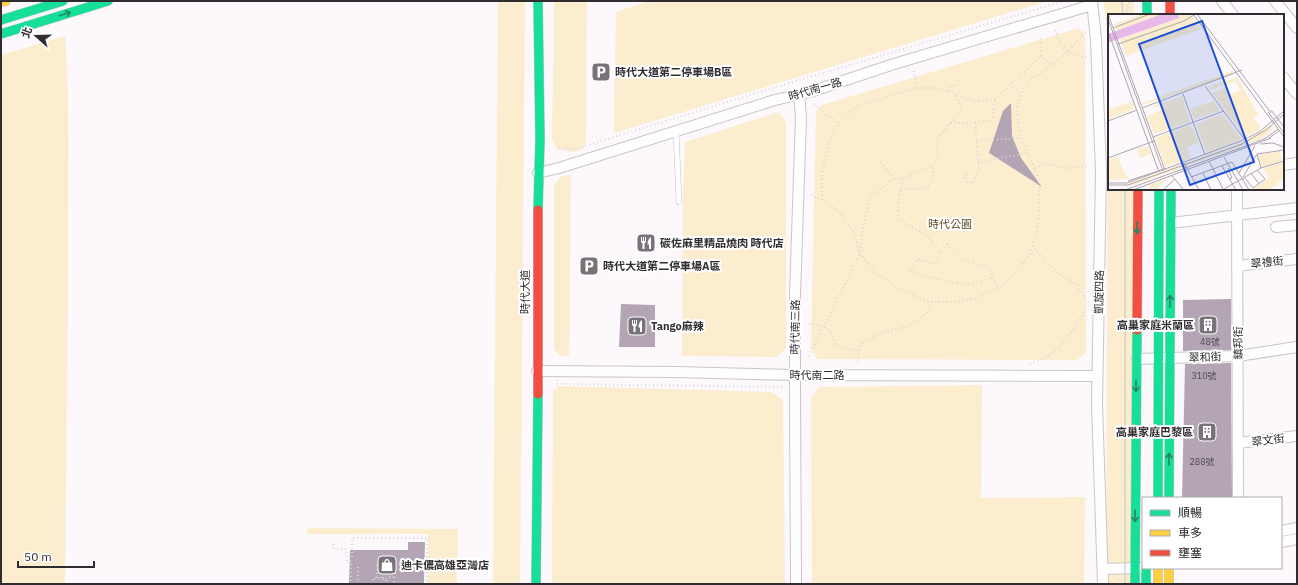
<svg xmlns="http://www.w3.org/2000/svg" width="1298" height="585" viewBox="0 0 1298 585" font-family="'IBM Plex Sans','Noto Sans TC',sans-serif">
<rect width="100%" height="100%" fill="#fcf8fc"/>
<path fill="#fbedce" d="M498,1H525L520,584H493Z
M554,1H587L586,141L583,149L574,152L557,149L552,140Z
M649,1H1048L614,133L616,12Z
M1104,1H1134V15H1109V189H1134L1133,584H1106L1108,40Z
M1079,28L1085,35L1086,353L1077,360L817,359L811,348L816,111L822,105Z
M65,36C70,101 68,166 68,230C68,348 66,466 65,584H1V55Z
M779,112L786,123V348L777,357L682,356L683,192L685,142Z
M571,175L569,356L559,355L554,349V185L562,176Z
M982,385L981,498L1085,497L1084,584H812L811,398L819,387Z
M559,386L772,392L783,400L785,584H552L553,391Z
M307,528L458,529L457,584H428V534H307Z"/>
<path fill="#b3a5b4" d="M1011,103L1012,136L1021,158L1042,187L989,153L1003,111Z
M1231,299V350L1183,351V300Z
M621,304L655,305V347H619Z
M1231,363L1232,498H1182L1185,364Z
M408,542H425L424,584H349L350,550H408Z"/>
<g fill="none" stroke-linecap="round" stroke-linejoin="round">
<defs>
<path id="lane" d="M676,131L679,202"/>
<path id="street" d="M1092,1L1096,40L1101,171L1097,404L1103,584
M1222,1L1233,15
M1275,1L1297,28
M1283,77L1297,94
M1283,165L1297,163
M538,173L559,168L775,100L810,92L894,64L1092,5
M1237,189L1238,498
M1171,223L1297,208
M1276,227L1297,225
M1237,266L1297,259
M1137,359L1238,356L1297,347
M537,371L675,372L795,375L1097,376
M1238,443L1297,436
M1281,531L1297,528
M1281,542L1297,539
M1103,569L1141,568
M796,584L795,391V295L801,117L799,94"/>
<path id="fast" d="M538,1L540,139L538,210
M1147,1V15
M1,20L63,1
M1,34L108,1
M1158,498L1159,189
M1169,498L1171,189
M1146,568V584
M536,584L538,394
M1135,584L1137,330"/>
<path id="slow" d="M1,2L6,1
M1158,568V584
M1169,568V584"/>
<path id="jam" d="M1170,1V15
M538,210V394
M1137,330L1138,189"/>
</defs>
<use href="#lane" stroke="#c9c5c9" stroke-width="6"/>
<use href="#street" stroke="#c9c5c9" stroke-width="12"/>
<use href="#fast" stroke="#c9c5c9" stroke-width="10"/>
<use href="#slow" stroke="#c9c5c9" stroke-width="10"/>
<use href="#jam" stroke="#c9c5c9" stroke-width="10"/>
<path stroke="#d9d8d9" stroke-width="2" stroke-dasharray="1 3" stroke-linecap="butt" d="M1126,1L1127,15
M1127,12L1130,1
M1055,30C1064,52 1065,52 1088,58
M1041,56L1052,65
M914,71L917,88
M1010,84L1021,95
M948,91L951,86L957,85L959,80
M814,104L838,124
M951,123H975L992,120L995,99
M977,141L1021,138
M558,147L575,149L779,86L1064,1
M881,162L893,178
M978,162L1028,153
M1035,168L1046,164L1055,165L1060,168H1071L1089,166
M967,174L965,177L967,182L973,183L979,170L975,123
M902,179L898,206V218C906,226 917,228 926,235C932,240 936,248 940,253
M901,190L906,189H923L931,184L934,175L932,166
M811,195L822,200L838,211L853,231L860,254L876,273L897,288L917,297L932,302H954L974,299L999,287L1012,277L1029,255L1037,233L1039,211V179L1021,138L1018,122L1017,105L1021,95L1027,83L1065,55L1086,31
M822,200V174L830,140L838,124L857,106L917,88H935L948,91L975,102L995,99L1041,56V35
M947,244C949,247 952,251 955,254C964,263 979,263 990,269L992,278C983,281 974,284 965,284C949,283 925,276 910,271L918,259L936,264L940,253Z
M992,278L999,287
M809,324C830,327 829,327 836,346L859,351
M809,356L860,254L862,232L870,198L893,178L902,179L932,166L937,160L938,154L937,145L938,139L943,131L959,113L961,108L954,94
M858,362L859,347L867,340L882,333L909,326L926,314L932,302
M1030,364C1036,361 1042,359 1048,356C1062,349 1081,318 1089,304L1077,285L1057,272L1039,254L1033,246
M557,380V384L785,387
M333,544L334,549H346L347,561H351V584
M352,557V538H427V584
M377,578V563
M382,578V568H395L394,584
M386,579L388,577H394
M358,584V566
M373,584V578L386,579V584
M1118,584V577"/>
<use href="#lane" stroke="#fffeff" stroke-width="5"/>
<use href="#street" stroke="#fffeff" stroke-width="10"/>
<use href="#fast" stroke="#16e098" stroke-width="9"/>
<use href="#slow" stroke="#ffcf43" stroke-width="9"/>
<use href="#jam" stroke="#f24e42" stroke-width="9"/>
<path stroke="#c6c5c6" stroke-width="1" d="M1122,1L1123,15
M1125,584V189"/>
</g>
<defs><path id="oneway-shaft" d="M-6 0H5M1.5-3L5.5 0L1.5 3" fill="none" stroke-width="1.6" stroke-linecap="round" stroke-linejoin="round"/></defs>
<g stroke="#248664">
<use href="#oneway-shaft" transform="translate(65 14) rotate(-17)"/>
<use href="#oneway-shaft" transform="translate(1137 228) rotate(90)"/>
<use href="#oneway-shaft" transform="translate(1170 301) rotate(-90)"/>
<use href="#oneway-shaft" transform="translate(1136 386) rotate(90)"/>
<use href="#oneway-shaft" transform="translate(1169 459) rotate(-90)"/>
<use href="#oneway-shaft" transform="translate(1135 516) rotate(90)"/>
</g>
<defs>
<symbol id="parking-square" viewBox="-11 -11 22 22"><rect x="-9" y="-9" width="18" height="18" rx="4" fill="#787378" stroke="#fff"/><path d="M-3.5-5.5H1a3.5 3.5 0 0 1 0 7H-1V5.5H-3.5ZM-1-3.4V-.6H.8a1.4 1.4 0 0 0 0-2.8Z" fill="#fff"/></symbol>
<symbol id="restaurant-square" viewBox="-11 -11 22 22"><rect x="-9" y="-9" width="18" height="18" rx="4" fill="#787378" stroke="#fff"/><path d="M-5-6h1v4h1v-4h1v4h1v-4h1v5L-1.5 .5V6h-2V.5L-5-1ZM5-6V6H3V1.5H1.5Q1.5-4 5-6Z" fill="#fff"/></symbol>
<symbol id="building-square" viewBox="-11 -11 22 22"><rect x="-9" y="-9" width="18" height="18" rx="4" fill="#787378" stroke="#fff"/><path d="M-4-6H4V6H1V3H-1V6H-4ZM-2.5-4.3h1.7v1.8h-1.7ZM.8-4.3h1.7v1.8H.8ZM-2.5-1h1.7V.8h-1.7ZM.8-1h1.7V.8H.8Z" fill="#fff"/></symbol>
<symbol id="shop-square" viewBox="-11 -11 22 22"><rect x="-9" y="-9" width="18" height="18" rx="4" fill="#787378" stroke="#fff"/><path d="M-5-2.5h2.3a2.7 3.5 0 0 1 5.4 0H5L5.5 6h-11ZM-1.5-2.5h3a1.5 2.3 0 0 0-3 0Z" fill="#fff"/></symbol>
</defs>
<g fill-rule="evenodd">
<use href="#parking-square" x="590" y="61" width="22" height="22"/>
<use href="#restaurant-square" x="635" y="232" width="22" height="22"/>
<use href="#parking-square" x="578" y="255" width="22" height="22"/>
<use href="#building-square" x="1197" y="314" width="22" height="22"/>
<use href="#restaurant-square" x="626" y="315" width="22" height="22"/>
<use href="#building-square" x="1196" y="421" width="22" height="22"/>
<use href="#shop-square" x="376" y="554" width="22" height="22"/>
</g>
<g text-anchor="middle" stroke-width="4" stroke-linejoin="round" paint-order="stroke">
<g font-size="9" fill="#524a52">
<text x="1210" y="345">48號</text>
<text x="1204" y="379">310號</text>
<text x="1202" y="465">288號</text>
</g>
<g font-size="11" font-weight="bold" fill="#312c31" stroke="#fff" text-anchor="start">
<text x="615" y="76">時代大道第二停車場B區</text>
<text x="660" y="247">碳佐麻里精品燒肉 時代店</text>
<text x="603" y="270">時代大道第二停車場A區</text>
<text x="1194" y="329" text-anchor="end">高巢家庭米蘭區</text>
<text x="651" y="330">Tango麻辣</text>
<text x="1193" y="436" text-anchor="end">高巢家庭巴黎區</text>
<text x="401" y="569">迪卡儂高雄亞灣店</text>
</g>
<g font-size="11" fill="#312c31" stroke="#fff">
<text transform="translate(815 89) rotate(-16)" y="4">時代南一路</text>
<text transform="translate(1267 262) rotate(-6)" y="4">翠禮街</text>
<text transform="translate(525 292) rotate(-90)" y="4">時代大道</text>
<text transform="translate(1099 292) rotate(-89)" y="4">凱旋四路</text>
<text transform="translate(795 327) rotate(-89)" y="4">時代南三路</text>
<text transform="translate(1238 343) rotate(-90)" y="4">鎮邦街</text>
<text transform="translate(1205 357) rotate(-2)" y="4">翠和街</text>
<text x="817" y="379">時代南二路</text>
<text transform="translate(1268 440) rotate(-7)" y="4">翠文街</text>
</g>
<g font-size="11" fill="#5d4e26" stroke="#fff">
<text x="950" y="228">時代公園</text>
</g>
</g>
<g transform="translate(1108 14)">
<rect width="176" height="176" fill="#fcf8fc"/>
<path d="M35,0H54L9,17L7,10ZM70,0H82L93,15L18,42L12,25L71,4ZM124,57V61L35,91L34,89ZM129,63L148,96L150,101L145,103L153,114L138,123L104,79L117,74L122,80L132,77L128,67L102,76L100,73ZM74,82L82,108L46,120L39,102L53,96L52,92L37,95ZM25,87L26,95L0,105V96ZM106,87L112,97L86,105L82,95ZM114,100L134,125L99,139L88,110ZM83,111L91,129L79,133L83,144L57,152L47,124ZM162,111L165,113L162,118L151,126L22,172L21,169L134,129ZM40,132L43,140L32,144L29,135ZM172,137L174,147L154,153L150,141ZM9,143L20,165L0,166V145ZM171,149H176V164L162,176H145L161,163L155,155ZM59,165L51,173L53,176H42L41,171Z" fill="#fbedce"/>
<path d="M54,0H70L71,4L2,28L0,31V20Z" fill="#e8b8eb"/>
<path fill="none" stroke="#aba6ab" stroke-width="1" d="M0,0L57,156M85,0L176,123M89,0L163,99M0,5L55,157M5,14L42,0M0,17L51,158M10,30L76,7L86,1M97,72L137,126M75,80L97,141M34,94L134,56M163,96L176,113M160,98L176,119M0,107L29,96M45,123L116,97M161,124L171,117M152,130L165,129L176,133M116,143L135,176M0,144L46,127M101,147L115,175M76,149L91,176M114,152L128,176M120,154L124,164L121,165M153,154L149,140L176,136M95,159L103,176M131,159L147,132M143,159L151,170M64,162L76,176M83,163L124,148L141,176M135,163L149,140M136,163L145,174L157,165L149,156M20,167L56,155M0,169H19L133,127L151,118L176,97M0,171H20L134,130L158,116L176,100M17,176L146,129L158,124L170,115M25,176L163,124M55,176L67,165M114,176L153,154L176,147"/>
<path fill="#1d4ed8" fill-opacity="0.15" stroke="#1d4ed8" stroke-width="2" d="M94,7L146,148L82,171L31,30Z"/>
<rect width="176" height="176" fill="none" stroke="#312c31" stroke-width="2"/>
</g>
<rect width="1298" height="585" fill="none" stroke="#312c31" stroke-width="4"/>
<rect x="1142" y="497" width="140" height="72" fill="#ffffff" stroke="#adabad"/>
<rect x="1150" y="510" width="20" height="6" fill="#16e098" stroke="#adabad"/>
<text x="1178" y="517" font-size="12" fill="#312c31">順暢</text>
<rect x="1150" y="530" width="20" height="6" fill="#ffcf43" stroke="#adabad"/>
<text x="1178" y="537" font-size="12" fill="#312c31">車多</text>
<rect x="1150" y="550" width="20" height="6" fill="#f24e42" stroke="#adabad"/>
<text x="1178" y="557" font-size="12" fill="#312c31">壅塞</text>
<g transform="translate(36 36) rotate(290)" stroke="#ffffff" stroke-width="3" paint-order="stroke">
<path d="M0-3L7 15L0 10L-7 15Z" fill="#312c31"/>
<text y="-6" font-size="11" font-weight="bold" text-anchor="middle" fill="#312c31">北</text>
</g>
<path d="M18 561v6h76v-6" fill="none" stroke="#312c31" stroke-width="2"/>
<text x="24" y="561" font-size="12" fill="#312c31" stroke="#ffffff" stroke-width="3" paint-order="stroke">50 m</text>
</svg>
